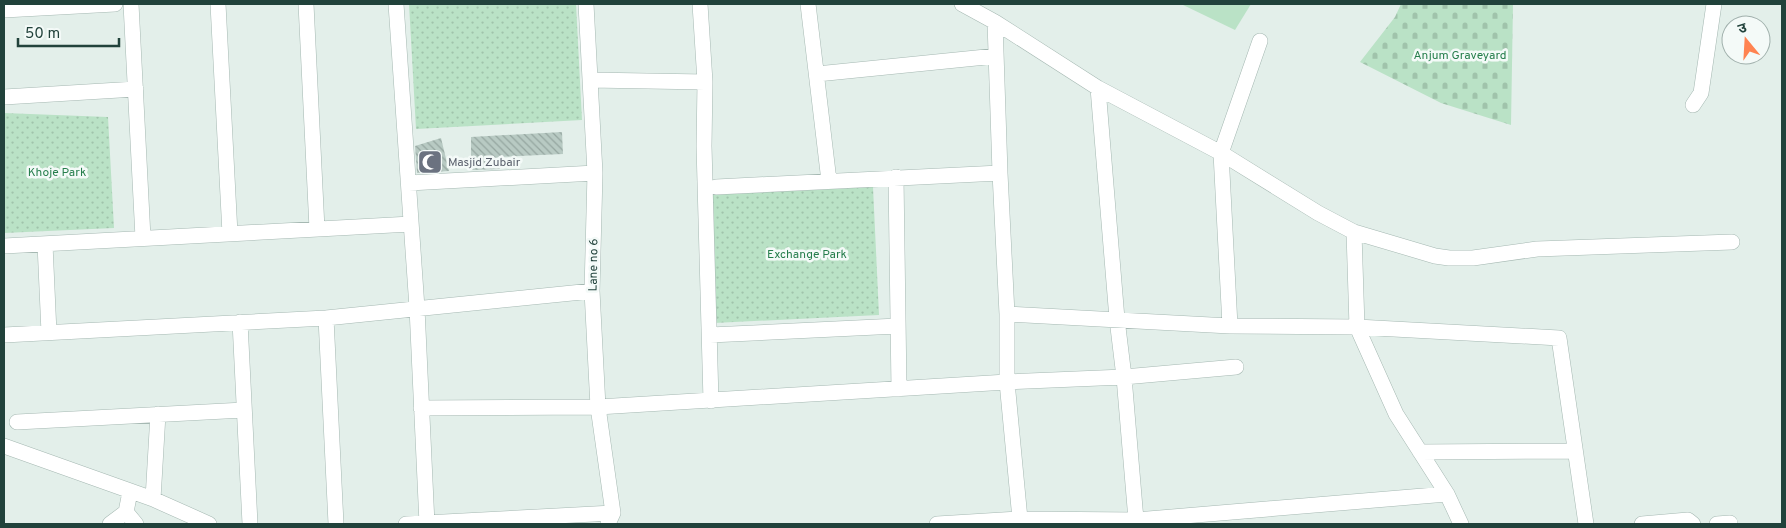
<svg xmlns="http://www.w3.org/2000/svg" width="1786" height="528" viewBox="0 0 1786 528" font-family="Overpass,'Noto Sans Devanagari',sans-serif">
<defs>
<pattern id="cemetery-stones" width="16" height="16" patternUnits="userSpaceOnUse" patternTransform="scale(1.25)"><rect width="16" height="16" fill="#bae2c6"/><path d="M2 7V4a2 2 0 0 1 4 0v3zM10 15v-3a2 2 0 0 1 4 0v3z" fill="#a0c3ab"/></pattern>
<pattern id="park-dots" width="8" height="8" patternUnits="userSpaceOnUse" patternTransform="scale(1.25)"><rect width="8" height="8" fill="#bae2c6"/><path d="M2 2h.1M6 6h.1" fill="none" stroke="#a0c3ab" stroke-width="1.8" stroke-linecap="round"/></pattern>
<pattern id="building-back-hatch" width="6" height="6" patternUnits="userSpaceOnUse" patternTransform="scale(1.25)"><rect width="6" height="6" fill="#b8cac3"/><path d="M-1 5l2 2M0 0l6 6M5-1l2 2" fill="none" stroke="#95a6a0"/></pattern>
</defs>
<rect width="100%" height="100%" fill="#e3efea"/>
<path fill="url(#cemetery-stones)" d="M1401,4H1513L1511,125L1441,103L1360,62L1395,17Z"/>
<path fill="url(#park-dots)" d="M409,4H576L582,120L416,129Z
M4,113L108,117L114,228L4,233Z
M873,187L879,315L714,323L707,195Z"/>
<path fill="#bae2c6" d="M1181,4H1251L1235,30Z"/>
<path fill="url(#building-back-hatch)" d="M562,132L563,154L500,157V169L471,170V137Z
M441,138L449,171L417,173L415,146Z"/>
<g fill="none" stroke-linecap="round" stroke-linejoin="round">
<defs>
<path id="minor" d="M131,4L143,238
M218,4L230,234
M306,4L317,229
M396,4L417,308L427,524
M586,4L595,173L592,291L598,407L613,513L608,524
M700,4L705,82L704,146L711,401
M808,4L829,181
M962,4L995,22L1098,88L1221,153L1318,213L1354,232L1357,327L1396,414L1447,494L1461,524
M4,10L115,4
M995,22L1000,173L1007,314V382L1020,519L1025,524
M817,74L996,56
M590,80L705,82
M1098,88L1117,319L1124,377L1136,520
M4,97L136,89
M1693,105L1701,93L1714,4
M896,177L899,389
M409,183L595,173
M716,187L1000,173
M1354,232L1435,256L1449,258H1473L1537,249L1732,242
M45,244L49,333
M4,246L411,224
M1007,314L1230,326L1357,327L1559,338L1586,524
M326,318L336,524
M240,322L250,524
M1230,326L1221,153L1260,41
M4,335L326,318L592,291
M710,335L898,326
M421,408L598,407L1007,382L1124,377L1236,367
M17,422L244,410
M4,446L153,499L209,524
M1420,452L1575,451
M153,499L158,414
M126,512L136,524
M110,524L126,512L130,492
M406,524L613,513
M937,524L1020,519L1136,520L1447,494
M1642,524L1688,520L1693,524
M1717,524L1730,523"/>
</defs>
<use href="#minor" stroke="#a5b8b2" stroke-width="16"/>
<use href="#minor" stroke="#fff" stroke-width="15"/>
</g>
<defs>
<symbol id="mosque-square" viewBox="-11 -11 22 22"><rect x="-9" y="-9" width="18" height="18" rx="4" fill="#6b7280" stroke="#f4faf8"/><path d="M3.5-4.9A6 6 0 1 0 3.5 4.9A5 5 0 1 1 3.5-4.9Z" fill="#fff"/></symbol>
</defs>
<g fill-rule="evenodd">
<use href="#mosque-square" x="416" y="148" width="28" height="28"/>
</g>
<g text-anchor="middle" stroke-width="5" stroke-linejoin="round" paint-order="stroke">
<g font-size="12" fill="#267e4c" stroke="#f4faf8">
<text x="1460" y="59">Anjum Graveyard</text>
<text x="57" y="176">Khoje Park</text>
<text x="807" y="258">Exchange Park</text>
</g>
<g font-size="12" fill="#5b616d" stroke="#f4faf8" text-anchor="start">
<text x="448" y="166">Masjid Zubair</text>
</g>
<g font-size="12" fill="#21423b" stroke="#f4faf8">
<text transform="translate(593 265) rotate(-89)" y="4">Lane no 6</text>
</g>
</g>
<rect width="1786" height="528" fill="none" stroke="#21423b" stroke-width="10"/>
<g transform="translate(1746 40) rotate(342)"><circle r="24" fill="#f4faf8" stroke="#a0b0ac"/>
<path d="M0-4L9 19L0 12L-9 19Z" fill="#ff8351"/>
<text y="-8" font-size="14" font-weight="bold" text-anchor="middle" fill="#21423b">उ</text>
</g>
<path d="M18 38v8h101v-8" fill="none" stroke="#21423b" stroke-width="2.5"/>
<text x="25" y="38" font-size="15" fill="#21423b" stroke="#f4faf8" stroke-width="4" paint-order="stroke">50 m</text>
</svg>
